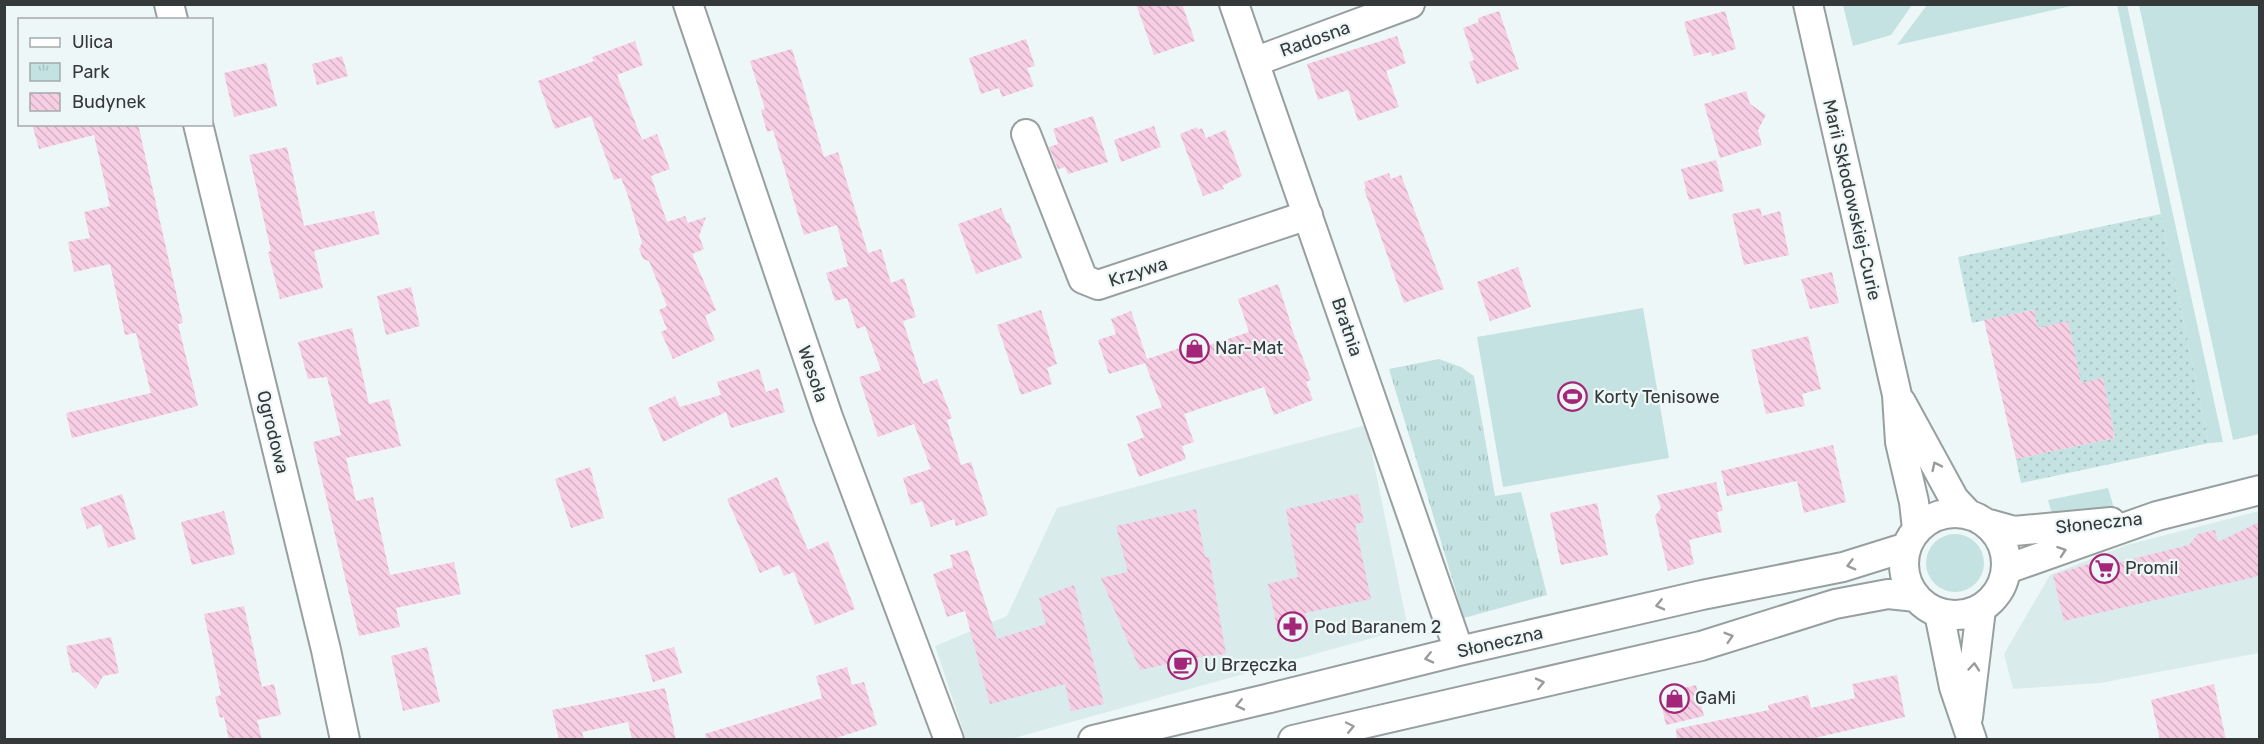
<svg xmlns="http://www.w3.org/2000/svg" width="2264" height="744" viewBox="0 0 2264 744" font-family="Rubik,sans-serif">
<defs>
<pattern id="park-tufts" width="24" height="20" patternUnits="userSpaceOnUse" patternTransform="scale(1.5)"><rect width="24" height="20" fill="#c3e2e1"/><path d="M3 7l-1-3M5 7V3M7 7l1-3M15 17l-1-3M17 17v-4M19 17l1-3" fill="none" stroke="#a8c3c2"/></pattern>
<pattern id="garden-dots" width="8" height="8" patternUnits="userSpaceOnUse" patternTransform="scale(1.5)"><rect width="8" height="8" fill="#c3e2e1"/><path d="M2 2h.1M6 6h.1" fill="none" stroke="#a8c3c2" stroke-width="1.8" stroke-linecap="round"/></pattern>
<pattern id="building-back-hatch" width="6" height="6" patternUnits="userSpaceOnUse" patternTransform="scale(1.5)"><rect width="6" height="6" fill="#f7cee3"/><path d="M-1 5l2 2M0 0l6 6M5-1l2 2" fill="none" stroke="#d4b2c4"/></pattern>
</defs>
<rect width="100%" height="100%" fill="#eef7f7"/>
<path fill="#d9ebea" d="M1366,425L1408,628L1007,740L966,739L935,646L1007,616L1057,508Z
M2259,511V653L2100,683L2013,689L2004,654L2050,575L2127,545Z"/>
<path fill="#c3e2e1" d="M1843,5V4L1912,5L1891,35L1853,46Z
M1927,5V4L2076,5L1897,45Z
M2117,5H2127L2223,442L2209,443Z
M2139,5H2259V434L2233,440Z
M1643,308L1669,458L1503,487L1477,337Z
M2108,488L2114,508L2101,513L2053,518L2048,500Z
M1926 563a29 29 0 1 1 58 0a29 29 0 1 1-58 0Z"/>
<path fill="url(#park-tufts)" d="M1439,359L1461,367L1474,376L1495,496L1521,492L1547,595L1464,618L1389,369Z"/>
<path fill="url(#garden-dots)" d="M2161,214L2209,443L2021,483L2016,459L2115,438L2103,379L2081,383L2068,322L2038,328L2033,310L1972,323L1958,257Z"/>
<path fill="url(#building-back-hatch)" d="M1136,4H1182L1195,41L1154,55Z
M1499,11L1519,69L1477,84L1469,62L1474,60L1463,28L1479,22L1478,18Z
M1725,11L1736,49L1712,56L1711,52L1694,56L1684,22Z
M1397,36L1406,63L1386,71L1399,107L1358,121L1348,90L1318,100L1307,64Z
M1026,39L1035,66L1027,68L1034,86L1002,97L999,88L981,94L969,58Z
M635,41L643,65L617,75L642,140L657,134L670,169L651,176L667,222L685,216L688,223L706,217L699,236L704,249L692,254L716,310L705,316L715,340L673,359L661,332L667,329L659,310L667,306L649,261L643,259L639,249L642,243L627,193L621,178L614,180L591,116L555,129L538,81L594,61L592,57Z
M792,49L824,157L838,152L868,253L881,249L891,283L904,278L916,317L903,321L923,384L937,379L952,418L947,420L961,465L971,462L988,515L956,526L954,519L931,527L922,501L911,505L903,478L931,469L914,424L878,437L859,377L881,370L865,326L857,329L847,298L835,301L826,273L848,266L837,225L804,235L773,130L767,132L761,110L765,109L750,61Z
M342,56L348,76L317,85L312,64Z
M266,63L277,106L234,117L224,73Z
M1746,91L1750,104L1766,115L1758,130L1762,145L1720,158L1704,104Z
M1093,116L1108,162L1068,174L1065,167L1058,169L1049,147L1058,144L1053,129Z
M32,124H138L183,323L178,324L198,406L72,438L66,413L151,393L136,333L125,335L110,264L74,272L68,242L90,238L84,212L110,206L94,135L39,149Z
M1154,126L1161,147L1121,162L1114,140Z
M1197,127L1198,130L1202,128L1206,138L1225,130L1242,176L1222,186L1224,189L1203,196L1180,134Z
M287,147L304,226L374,211L380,234L314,251L323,288L280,299L268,252L271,251L249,155Z
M1716,160L1724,191L1689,200L1681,169Z
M1389,173L1391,179L1401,175L1444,289L1404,303L1364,189L1366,188L1364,182Z
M1001,208L1007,223H1009L1022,258L976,274L958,224Z
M1760,208L1762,216L1780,211L1789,255L1744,265L1732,214Z
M1518,267L1531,307L1490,321L1477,282Z
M1832,272L1839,303L1810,309L1801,279Z
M1278,284L1291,324H1290L1311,380L1306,382L1313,400L1274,415L1264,387L1184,414L1194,442L1182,446L1186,459L1139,477L1127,444L1144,437L1136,416L1162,407L1145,363L1109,374L1098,340L1116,334L1111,319L1131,311L1147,359L1201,341L1203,347L1249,332L1238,299Z
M411,287L420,326L386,335L377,296Z
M1041,310L1057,364L1047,368L1052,384L1021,395L997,325Z
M2034,310L2038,328L2068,321L2081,383L2103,378L2115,438L2016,459L1984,320Z
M352,328L369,404L389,399L401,446L346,458L356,501L373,497L390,575L454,562L461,594L396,608L400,627L359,636L313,442L341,435L327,377L308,379L298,342Z
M1808,336L1821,389L1802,394L1805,406L1766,414L1751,350Z
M759,369L766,392L778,388L785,412L731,428L726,412L663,442L648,408L675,396L680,407L721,395L717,382Z
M1833,445L1846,502L1804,513L1797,481L1727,496L1721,471Z
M590,467L604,518L571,528L555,479Z
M777,477L808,550L828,541L855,609L815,625L794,572L784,576L779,565L760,573L727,499Z
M1716,482L1723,511L1717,512L1722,532L1689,540L1694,564L1668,571L1655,516L1661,508L1657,495Z
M122,494L136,539L108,548L101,524L87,529L80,508Z
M1358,494L1364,522L1355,524L1371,599L1305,613L1309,631L1279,637L1268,584L1298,577L1286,509Z
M1597,503L1608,555L1561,565L1550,513Z
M1196,509L1205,557H1209L1226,654L1199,657L1140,670L1101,578L1128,572L1116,526Z
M224,511L235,554L192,565L181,522Z
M2259,522V576L2064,621L2053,575L2098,561L2109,566L2124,561L2189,545L2198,534L2215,530L2218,542Z
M968,550L997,639L1046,624L1039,598L1074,585L1104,704L1071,711L1065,684L990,704L965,611L947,617L933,574L953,567L950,555Z
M244,606L262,687L274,684L281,715L257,720L262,740H229L224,717L220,718L215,697L221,695L204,614Z
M111,637L119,673L103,676L96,689L78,672L72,673L66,646Z
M427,647L440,702L403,711L391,656Z
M674,647L682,673L653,682L645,655Z
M847,667L852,685L864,682L877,725L830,740H706L705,734L822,698L816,676Z
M1897,675L1905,717L1806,740H1677L1676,729L1769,710L1768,705L1808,695L1811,708L1855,698L1852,684Z
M2214,684L2226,740H2160L2151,700Z
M1696,685L1704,716L1666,725L1659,694Z
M665,688L676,740H632L628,722L582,732L584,740H559L552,710Z"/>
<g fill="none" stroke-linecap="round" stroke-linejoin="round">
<defs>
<path id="minor" d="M169,4L173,20
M688,4L828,417L949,740
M1234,4L1459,651
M1808,4L1897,395L1900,442L1914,502L1917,529
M1254,62L1410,4
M198,124L326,650L345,740
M1026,134L1083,279L1098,285L1308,215
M1901,402L1954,499L1968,514
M1904 564a51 51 0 1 1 102 0a51 51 0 1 1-102 0Z
M1989,524L2014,531L2111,522
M2007,569L2157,516L2260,490
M1939,613L1954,687L1972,740
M1968,717L1981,609
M1093,740L1266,699L1459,651L1702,595L1843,567L1907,547
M1293,740L1701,646L1835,604L1888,594L1916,597"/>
</defs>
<use href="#minor" stroke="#97a09f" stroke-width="32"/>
<use href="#minor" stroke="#fff" stroke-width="28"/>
</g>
<defs><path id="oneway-chevron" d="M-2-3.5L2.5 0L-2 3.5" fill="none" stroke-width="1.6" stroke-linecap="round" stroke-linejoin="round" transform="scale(1.5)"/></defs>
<g stroke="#9a9c9c">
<use href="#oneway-chevron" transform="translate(1936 466) rotate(-116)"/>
<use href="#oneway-chevron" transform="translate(2062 551) rotate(-19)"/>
<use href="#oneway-chevron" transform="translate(1851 565) rotate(165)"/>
<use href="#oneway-chevron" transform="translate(1660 605) rotate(167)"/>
<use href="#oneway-chevron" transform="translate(1729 637) rotate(-17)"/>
<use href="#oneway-chevron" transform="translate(1429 658) rotate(167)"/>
<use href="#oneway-chevron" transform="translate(1974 667) rotate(-85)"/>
<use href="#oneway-chevron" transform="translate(1540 683) rotate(-13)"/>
<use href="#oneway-chevron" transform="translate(1240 705) rotate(167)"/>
<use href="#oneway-chevron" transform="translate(1350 727) rotate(-12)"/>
</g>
<defs>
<symbol id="shop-ring" viewBox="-11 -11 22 22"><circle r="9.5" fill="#eef7f7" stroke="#a42678" stroke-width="1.5"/><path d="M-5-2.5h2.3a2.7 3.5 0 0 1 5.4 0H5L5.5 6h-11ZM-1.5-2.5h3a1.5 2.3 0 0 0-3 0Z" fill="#a42678"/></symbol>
<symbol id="stadium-ring" viewBox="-11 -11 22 22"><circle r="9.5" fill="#eef7f7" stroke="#a42678" stroke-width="1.5"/><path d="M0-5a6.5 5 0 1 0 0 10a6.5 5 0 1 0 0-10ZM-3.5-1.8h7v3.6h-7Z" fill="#a42678"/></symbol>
<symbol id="supermarket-ring" viewBox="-11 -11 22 22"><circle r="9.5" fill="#eef7f7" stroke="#a42678" stroke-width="1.5"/><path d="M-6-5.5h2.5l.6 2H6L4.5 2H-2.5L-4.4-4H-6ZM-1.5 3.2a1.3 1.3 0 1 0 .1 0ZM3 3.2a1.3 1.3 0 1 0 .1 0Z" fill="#a42678"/></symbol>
<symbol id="pharmacy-ring" viewBox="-11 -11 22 22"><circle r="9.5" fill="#eef7f7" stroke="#a42678" stroke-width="1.5"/><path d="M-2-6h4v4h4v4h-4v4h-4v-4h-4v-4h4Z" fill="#a42678"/></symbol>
<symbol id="cafe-ring" viewBox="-11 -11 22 22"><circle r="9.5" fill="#eef7f7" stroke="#a42678" stroke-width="1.5"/><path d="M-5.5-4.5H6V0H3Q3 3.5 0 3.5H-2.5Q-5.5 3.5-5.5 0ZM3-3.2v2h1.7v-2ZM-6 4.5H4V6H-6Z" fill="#a42678"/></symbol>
</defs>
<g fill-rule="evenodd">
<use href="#shop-ring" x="1178" y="332" width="33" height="33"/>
<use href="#stadium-ring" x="1556" y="380" width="33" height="33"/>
<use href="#supermarket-ring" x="2088" y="552" width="33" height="33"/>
<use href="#pharmacy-ring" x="1276" y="610" width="33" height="33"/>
<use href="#cafe-ring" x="1166" y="648" width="33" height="33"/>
<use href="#shop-ring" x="1658" y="682" width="33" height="33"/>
</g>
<g text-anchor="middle" stroke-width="4.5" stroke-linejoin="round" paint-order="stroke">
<g font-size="18" fill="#353939" stroke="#eef7f7">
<text transform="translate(1315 39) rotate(-20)" y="6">Radosna</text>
<text transform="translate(1852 200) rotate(77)" y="6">Marii Skłodowskiej-Curie</text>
<text transform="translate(1138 272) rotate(-18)" y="6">Krzywa</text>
<text transform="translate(1347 327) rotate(71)" y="6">Bratnia</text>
<text transform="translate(813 374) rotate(71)" y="6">Wesoła</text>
<text transform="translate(273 432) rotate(76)" y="6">Ogrodowa</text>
<text transform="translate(2099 523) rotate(-6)" y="6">Słoneczna</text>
<text transform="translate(1500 642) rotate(-13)" y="6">Słoneczna</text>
</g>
<g font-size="18" fill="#353939" stroke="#eef7f7" text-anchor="start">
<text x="1215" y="354">Nar-Mat</text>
<text x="1594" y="403">Korty Tenisowe</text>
<text x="2125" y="574">Promil</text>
<text x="1314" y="633">Pod Baranem 2</text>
<text x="1204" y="671">U Brzęczka</text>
<text x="1695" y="704">GaMi</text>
</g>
</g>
<rect width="2264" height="744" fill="none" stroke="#353939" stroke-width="12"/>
<rect x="18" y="18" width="195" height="108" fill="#eef7f7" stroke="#a4abab" stroke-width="1.5"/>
<rect x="30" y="38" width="30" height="9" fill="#ffffff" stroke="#a4abab" stroke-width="1.5"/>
<text x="72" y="48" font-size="18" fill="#353939">Ulica</text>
<rect x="30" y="63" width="30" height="18" fill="url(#park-tufts)" stroke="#a4abab" stroke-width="1.5"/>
<text x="72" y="78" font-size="18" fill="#353939">Park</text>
<rect x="30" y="93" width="30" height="18" fill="url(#building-back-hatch)" stroke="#a4abab" stroke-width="1.5"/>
<text x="72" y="108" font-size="18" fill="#353939">Budynek</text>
</svg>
